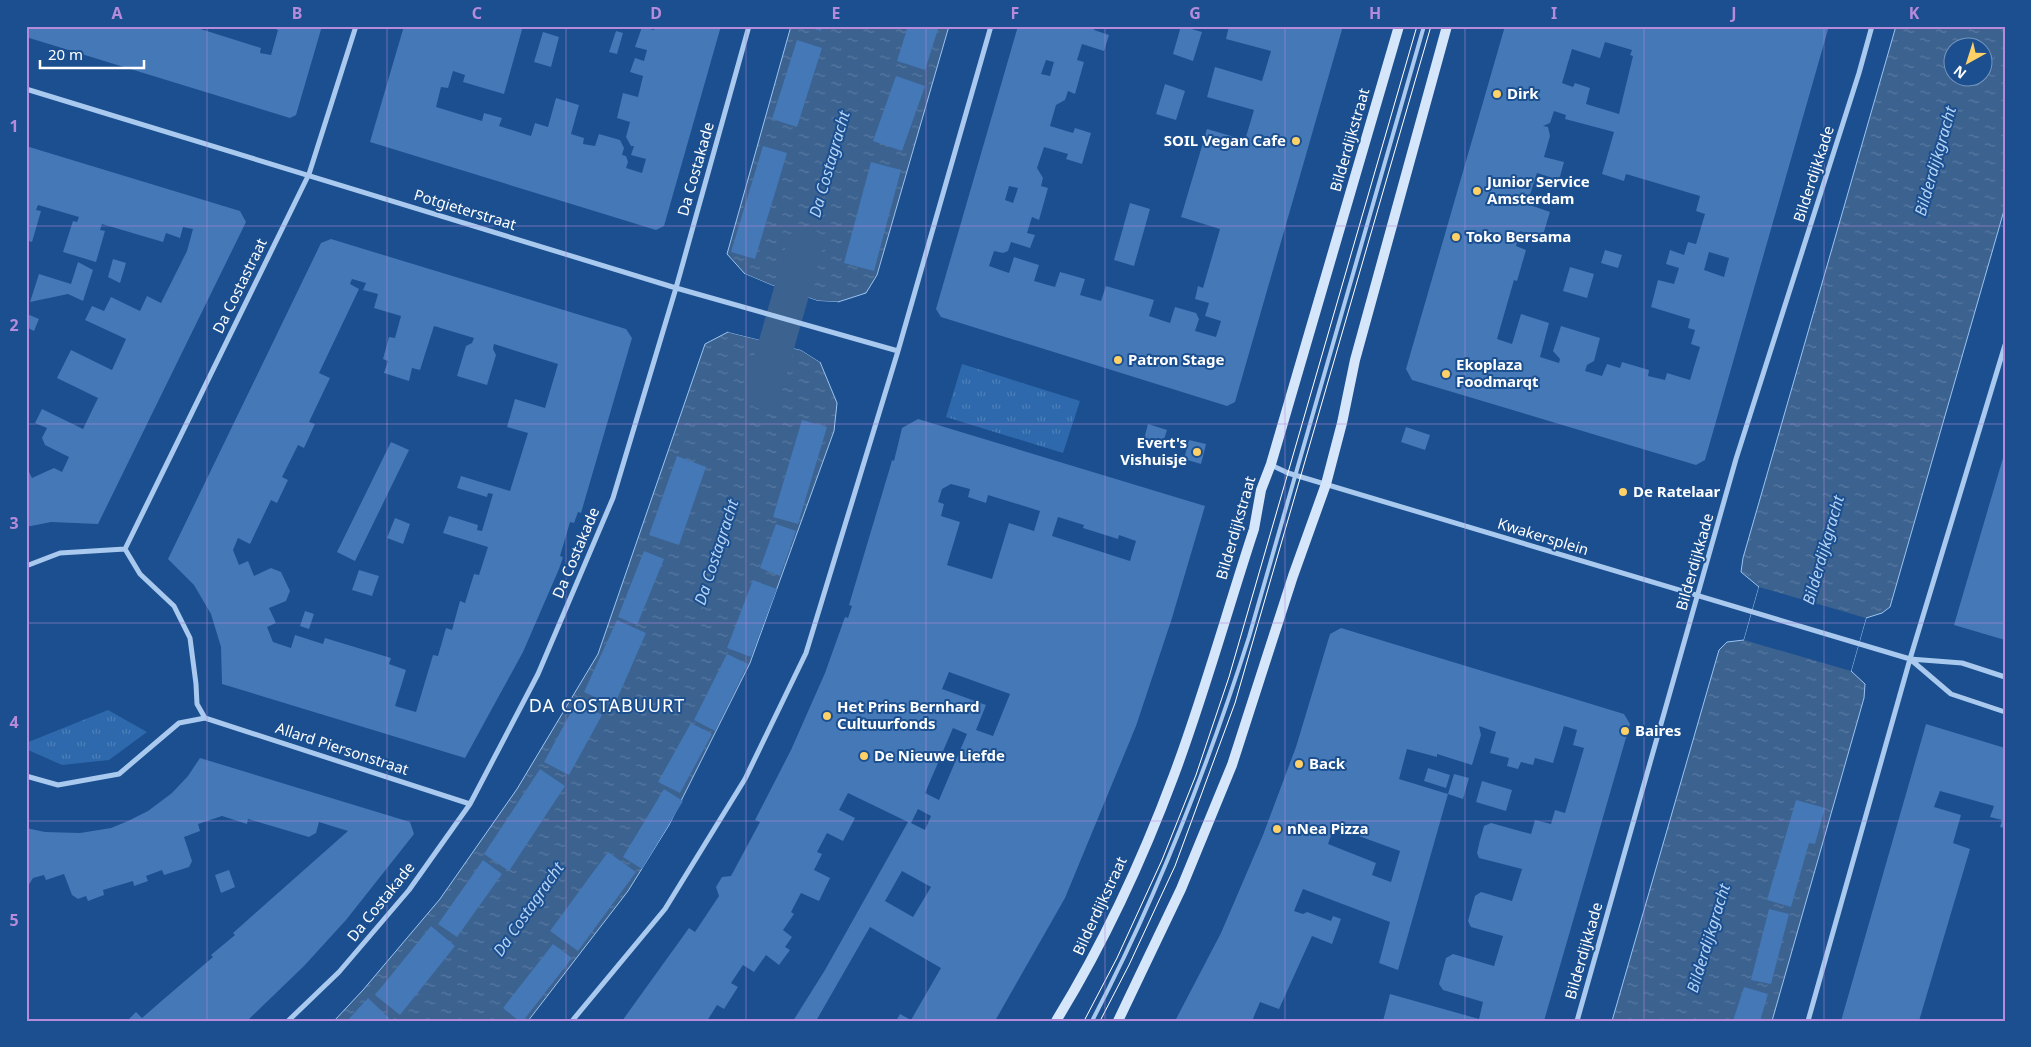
<svg xmlns="http://www.w3.org/2000/svg" width="2031" height="1047" viewBox="0 0 2031 1047" font-family="'Noto Sans',sans-serif">
<defs>
<pattern id="park-tufts" width="24" height="20" patternUnits="userSpaceOnUse" patternTransform="scale(1.25)"><rect width="24" height="20" fill="#2e69ad"/><path d="M3 7l-1-3M5 7V3M7 7l1-3M15 17l-1-3M17 17v-4M19 17l1-3" fill="none" stroke="#4d80b9"/></pattern>
<pattern id="water-ripples" width="26" height="14" patternUnits="userSpaceOnUse" patternTransform="scale(1.25)"><rect width="26" height="14" fill="#3c6290"/><path d="M2 4q2-2 4 0t4 0M15 11q2-2 4 0t4 0" fill="none" stroke="#597aa1"/></pattern>
</defs>
<rect width="100%" height="100%" fill="#1b4f8f"/>
<path fill="url(#park-tufts)" d="M962,364L1080,401L1063,453L946,417Z
M108,710L147,732L109,760L62,765L26,749V743Z"/>
<path fill="url(#water-ripples)" stroke="#9cc4f0" fill-rule="evenodd" d="M791,26H949L877,275L866,293L838,302L818,301L771,285L745,274L727,254Z
M1896,26H2005V207L1890,607L1882,613L1866,618L1851,671L1865,684L1864,698L1772,1021H1612L1719,650L1727,642L1744,640L1759,587L1741,572L1743,558ZM1954,48H1984V78H1954Z
M728,332L801,350L820,362L837,403L834,431L750,663L669,825L628,891L528,1021H334L363,990L440,899L517,789L598,654L705,344Z"/>
<path fill="#1b4f8f" d="M745,274L771,285L818,301L838,302L837,304L818,303L770,288L745,276Z
M729,330L802,348L820,359V362L801,350L728,332Z
M1759,587L1866,618L1851,671L1744,640Z"/>
<g fill="none" stroke-linecap="round" stroke-linejoin="round">
<path stroke="#3c6290" stroke-width="36" d="M763,391L805,245"/>
</g>
<path fill="#4478b7" fill-rule="evenodd" d="M26,26H191L261,48L260,53L271,55L278,30L268,26H322L296,115L290,118L26,37Z
M404,26H523L504,94L463,82L465,75L453,71L448,88L441,87L436,107L482,121L484,113L502,118L499,126L531,136L535,123L548,127L556,98L579,105L571,134L584,138L583,144L595,146L599,134L620,140L624,148L622,155L626,156L628,162L626,168L642,173L646,159L631,155L634,146H631L626,137L630,122L617,118L623,93L638,97L643,76L630,72L635,58L644,61L647,50L635,47L642,27L654,30L655,26H721L664,226L656,230L370,142Z
M806,26H822L821,31Z
M908,26H939L925,70L897,61Z
M1018,26H1095L1094,30L1109,35L1104,51L1082,44L1077,60L1084,62L1075,94L1068,91L1065,100L1056,105L1050,126L1073,133L1075,128L1091,133L1082,164L1066,159L1068,154L1044,147L1037,168L1043,178L1041,186L1048,188L1039,220L1032,217L1027,233L1035,235L1030,248L1011,242L1008,251L1003,253L994,251L989,266L1009,273L1014,257L1039,265L1034,281L1055,287L1060,272L1085,279L1080,295L1101,301L1106,286L1154,300L1149,316L1170,323L1175,307L1196,313L1199,319L1195,331L1216,337L1221,321L1205,316L1209,303L1195,299L1198,286L1203,288L1220,229L1181,217L1207,129L1245,140L1254,110L1207,97L1215,67L1262,81L1271,51L1226,39L1229,26H1343L1235,402L1227,406L941,317L936,309ZM1046,60L1054,62L1050,76L1041,74ZM1009,186L1018,188L1013,203L1005,200Z
M1181,26L1202,32L1193,61L1173,54Z
M1505,26H1829L1705,460L1696,465L1412,380L1406,369ZM1605,42L1632,50L1630,55L1633,56L1619,114L1586,104L1590,88L1575,83L1573,87L1562,83L1572,49L1600,58ZM1554,111L1566,115L1565,119L1614,132L1602,174L1624,181L1626,174L1700,196L1696,211L1705,214L1696,244L1688,242L1684,255L1670,250L1666,264L1679,268L1674,284L1658,280L1651,307L1690,319L1688,328L1695,330L1691,344L1700,347L1690,380L1667,373L1665,380L1648,376L1649,370L1622,362L1620,368L1607,364L1602,376L1585,371L1587,365L1594,361L1600,338L1561,326L1553,351L1560,359L1559,363L1540,357L1549,323L1521,314L1512,344L1497,339L1514,280L1517,281L1526,250L1516,246L1520,231L1542,238L1550,212L1527,204L1537,173L1559,180L1564,162L1544,157L1550,136L1548,127L1543,126L1550,123ZM1709,252L1729,258L1724,277L1704,270Z
M616,31L623,33L617,54L609,52Z
M543,32L559,37L551,67L534,62Z
M797,40L822,48L797,127L772,119Z
M896,76L925,86L902,151L873,141Z
M1165,84L1185,91L1176,120L1156,114Z
M26,146L240,211L246,222L98,524L51,522L26,527V466L32,478L54,468L62,472L69,457L45,445L42,438L47,428L35,423L42,409L83,429L98,398L57,378L71,350L112,370L126,339L85,320L92,306L104,311L111,297L140,311L147,296L161,303L187,251L193,229L183,227L180,238L166,233L163,242L102,224L100,230L105,231L96,262L63,252L73,221L77,222L79,217L38,205L36,210L41,211L32,242L26,240Z
M763,146L787,153L755,259L731,252Z
M871,162L901,170L874,271L844,263Z
M1130,203L1150,209L1134,266L1114,260Z
M331,239L626,329L632,338L581,513L578,512L574,523L570,522L560,556L563,557L559,569L523,652L465,758L222,684L221,647L211,614L194,585L168,559L321,243ZM352,279L366,283L363,290L378,294L374,308L401,316L395,338L389,337L383,359L388,361L384,373L409,381L412,368L420,370L434,326L474,338L472,343L466,346L457,376L487,385L496,355L493,349L494,344L558,364L545,408L515,399L507,427L528,433L510,491L461,476L457,488L487,497L488,493L493,494L482,531L477,530L478,525L449,516L443,533L488,547L479,575L474,574L465,603L460,601L452,630L446,628L438,656L433,655L416,712L395,706L406,670L389,664L391,658L325,638L323,644L295,635L291,648L273,642L267,627L276,623L269,608L286,601L290,591L281,572L271,568L254,576L248,561L239,565L233,550L238,538L250,544L271,500L277,503L288,480L282,477L298,445L304,448L315,424L309,422L330,378L319,373L359,289L350,284Z
M1605,250L1622,255L1618,268L1601,263Z
M113,259L126,263L120,283L108,277Z
M78,262L93,270L83,301L68,294L30,302L39,274L71,284Z
M1570,267L1594,274L1587,298L1563,291Z
M27,314L39,319L34,331L26,327Z
M918,419L1205,506L1172,618L1136,726L1065,898L995,1021H896L900,1014L911,1020L941,968L870,927L816,1021H793L825,970L908,822L848,793L839,810L855,818L843,841L827,833L817,852L822,854L814,870L830,878L819,901L801,893L791,912L794,914L783,930L792,937L785,947L790,950L779,965L766,955L754,972L743,965L731,983L738,987L724,1009L717,1005L707,1021H622L689,928L695,932L719,896L716,887L722,877L731,876L760,822L755,820L791,750L825,673L845,617L848,618L852,606L849,605L891,464L892,460L894,461L902,428ZM951,484L970,489L968,497L986,503L988,495L1040,511L1034,531L1009,523L992,579L947,565L960,522L941,516L944,504L938,502L942,489ZM1058,517L1084,525L1083,528L1118,539L1119,535L1136,541L1130,561L1052,536ZM949,672L1010,694L993,736L976,730L986,705L942,689ZM953,728L967,734L939,800L925,793ZM918,809L931,816L925,830L911,823ZM902,871L931,887L913,917L885,901Z
M802,420L827,427L798,524L773,517Z
M1148,424L1167,430L1161,449L1143,443Z
M1406,427L1430,435L1425,450L1401,442Z
M1189,440L1206,444L1201,464L1184,459Z
M391,442L409,450L355,561L337,552Z
M2005,451V640L1954,625Z
M677,456L706,467L679,545L649,535Z
M395,518L410,524L403,544L387,538Z
M776,524L796,531L780,576L760,568Z
M644,551L664,559L637,625L618,617Z
M359,570L379,576L372,596L352,590Z
M753,580L777,589L751,657L727,648Z
M305,611L314,614L309,629L300,626Z
M617,620L646,633L614,706L584,692Z
M1341,628L1624,714L1630,724L1544,1021H1383L1390,994L1479,1019L1483,1002L1443,990L1439,984L1446,958L1453,954L1494,966L1503,936L1471,927L1468,921L1475,896L1481,892L1512,901L1522,869L1479,858L1477,853L1480,840L1484,826L1491,823L1531,834L1535,820L1551,824L1555,810L1565,813L1584,748L1573,745L1577,730L1564,726L1553,763L1535,758L1533,765L1521,762L1518,769L1507,766L1509,758L1490,753L1496,732L1479,726L1481,735L1472,765L1437,754V757L1407,749L1399,779L1448,794L1398,970L1379,963L1390,922L1303,889L1294,911L1303,914L1307,912L1331,921L1333,916L1341,919L1332,944L1312,936L1279,1009L1260,1002L1252,1021H1175L1221,933L1263,835L1296,747L1330,634ZM1334,827L1400,851L1391,882L1372,875L1376,863L1328,844Z
M727,654L748,664L715,731L694,720Z
M577,701L602,715L569,775L544,762Z
M691,723L712,734L680,793L658,782Z
M1926,724L2005,748V828L2000,827L2002,820L1990,817L1994,806L1940,791L1934,807L1961,815L1953,843L1970,849L1919,1021H1841Z
M200,758L410,822L414,834L346,920L304,966L247,1021H127L136,1012L142,1018L165,998L213,957L211,955L235,935L233,933L348,831L319,822L316,833L309,837L248,819L247,824L222,816L198,824L200,831L184,837L192,861L189,867L164,875L162,870L146,876L148,881L134,886L133,881L103,890L104,895L88,901L86,896L78,899L72,895L64,874L46,880L44,875L33,878L28,886L26,897V828L45,832L80,833L111,828L128,821L148,811L172,793L188,776Z
M1428,768L1450,775L1446,788L1424,781Z
M540,769L565,786L509,871L484,854Z
M1454,774L1469,778L1463,799L1448,794Z
M1482,781L1512,790L1506,811L1476,802Z
M664,789L683,801L642,869L623,857Z
M1796,800L1825,808L1815,844L1809,843L1791,907L1767,900Z
M608,852L636,872L578,951L550,931Z
M483,860L502,874L457,937L438,924Z
M229,870L235,887L221,893L215,875Z
M1769,909L1789,914L1771,984L1751,980Z
M431,926L455,946L400,1015L375,995Z
M553,944L572,958L523,1021H519L503,1008Z
M1744,987L1768,994L1760,1021H1733Z
M368,998L389,1018L387,1021H347Z"/>
<g fill="none" stroke-linecap="round" stroke-linejoin="round">
<path stroke="#a9c9ee" stroke-width="4" d="M1092,1021C1157,897 1207,769 1249,637L1424,26"/>
<path stroke="#a9c9ee" stroke-width="5" d="M26,89L676,288L898,351
M1271,465L1288,473L1910,659L1962,663L2005,677
M125,549L309,174L356,26
M125,549L140,574L174,606L190,638L196,684L197,704L205,718
M26,566L60,553L125,549
M1910,659L1951,694L2005,712
M26,776L58,785L119,774L179,723L205,718L470,804
M288,1021L339,972L409,890L470,804L538,674L613,498L676,288L749,26
M572,1021L665,909L745,779L806,653L898,351L991,26
M1577,1021L1736,459L1859,73L1872,26
M1808,1021L1910,659L2005,345"/>
<path stroke="#d6e6fa" stroke-width="10" d="M1056,1021C1104,943 1142,861 1174,775C1204,695 1227,611 1254,529L1261,490L1271,464L1399,26
M1118,1021L1181,889L1232,765L1293,576L1326,484L1342,423L1355,360L1447,26"/>
<path stroke="#fff" stroke-width="1" d="M1084,1021L1117,958L1162,860L1196,775L1229,677L1417,26
M1100,1021L1129,965L1175,866L1235,703L1431,26"/>
</g>
<path fill="none" stroke="#b68bdc" stroke-width="1" stroke-opacity="0.55" d="M207,26V1021M387,26V1021M566,26V1021M746,26V1021M926,26V1021M1105,26V1021M1285,26V1021M1465,26V1021M1644,26V1021M1824,26V1021M26,226H2005M26,424H2005M26,623H2005M26,821H2005"/>
<g fill="#ffd166" stroke="#1b4f8f" stroke-width="2">
<circle cx="1497" cy="94" r="5"/>
<circle cx="1296" cy="141" r="5"/>
<circle cx="1477" cy="191" r="5"/>
<circle cx="1456" cy="237" r="5"/>
<circle cx="1118" cy="360" r="5"/>
<circle cx="1446" cy="374" r="5"/>
<circle cx="1197" cy="452" r="5"/>
<circle cx="1623" cy="492" r="5"/>
<circle cx="827" cy="716" r="5"/>
<circle cx="1625" cy="731" r="5"/>
<circle cx="864" cy="756" r="5"/>
<circle cx="1299" cy="764" r="5"/>
<circle cx="1277" cy="829" r="5"/>
</g>
<g text-anchor="middle" stroke-width="4" stroke-linejoin="round" paint-order="stroke">
<g font-size="15" font-weight="bold" fill="#fff" stroke="#1b4f8f" text-anchor="start">
<text x="1507" y="99">Dirk</text>
<text x="1286" y="146" text-anchor="end">SOIL Vegan Cafe</text>
<text x="1487" y="187">Junior Service<tspan x="1487" dy="17">Amsterdam</tspan></text>
<text x="1466" y="242">Toko Bersama</text>
<text x="1128" y="365">Patron Stage</text>
<text x="1456" y="370">Ekoplaza<tspan x="1456" dy="17">Foodmarqt</tspan></text>
<text x="1187" y="448" text-anchor="end">Evert's<tspan x="1187" dy="17">Vishuisje</tspan></text>
<text x="1633" y="497">De Ratelaar</text>
<text x="837" y="712">Het Prins Bernhard<tspan x="837" dy="17">Cultuurfonds</tspan></text>
<text x="1635" y="736">Baires</text>
<text x="874" y="761">De Nieuwe Liefde</text>
<text x="1309" y="769">Back</text>
<text x="1287" y="834">nNea Pizza</text>
</g>
<g font-size="15" fill="#fff" stroke="#1b4f8f">
<text transform="translate(1350 140) rotate(-74)" y="5">Bilderdijkstraat</text>
<text transform="translate(696 169) rotate(-74)" y="5">Da Costakade</text>
<text transform="translate(1814 174) rotate(-72)" y="5">Bilderdijkkade</text>
<text transform="translate(465 210) rotate(17)" y="5">Potgieterstraat</text>
<text transform="translate(240 286) rotate(-64)" y="5">Da Costastraat</text>
<text transform="translate(1236 528) rotate(-74)" y="5">Bilderdijkstraat</text>
<text transform="translate(1543 537) rotate(17)" y="5">Kwakersplein</text>
<text transform="translate(576 553) rotate(-67)" y="5">Da Costakade</text>
<text transform="translate(1695 562) rotate(-74)" y="5">Bilderdijkkade</text>
<text transform="translate(342 749) rotate(18)" y="5">Allard Piersonstraat</text>
<text transform="translate(381 902) rotate(-51)" y="5">Da Costakade</text>
<text transform="translate(1100 906) rotate(-65)" y="5">Bilderdijkstraat</text>
<text transform="translate(1584 951) rotate(-74)" y="5">Bilderdijkkade</text>
</g>
<g font-size="16" font-style="italic" fill="#b5d3f5" stroke="#1b4f8f">
<text transform="translate(1935 161) rotate(-74)" y="6">Bilderdijkgracht</text>
<text transform="translate(829 164) rotate(-74)" y="6">Da Costagracht</text>
<text transform="translate(1823 550) rotate(-74)" y="6">Bilderdijkgracht</text>
<text transform="translate(716 552) rotate(-72)" y="6">Da Costagracht</text>
<text transform="translate(528 909) rotate(-55)" y="6">Da Costagracht</text>
<text transform="translate(1708 938) rotate(-73)" y="6">Bilderdijkgracht</text>
</g>
<g font-size="18" letter-spacing="1" fill="#fff" stroke="#1b4f8f">
<text x="607" y="712">DA COSTABUURT</text>
</g>
</g>
<rect width="2031" height="1047" fill="none" stroke="#1b4f8f" stroke-width="55"/>
<g transform="translate(1968 62) rotate(219)"><circle r="24" fill="#1b4f8f" stroke="#7695bc"/>
<path d="M0-4L9 19L0 12L-9 19Z" fill="#ffd166"/>
<text y="-8" font-size="14" font-weight="bold" text-anchor="middle" fill="#ffffff">N</text>
</g>
<path d="M40 60v8h104v-8" fill="none" stroke="#ffffff" stroke-width="2.5"/>
<text x="48" y="60" font-size="15" fill="#ffffff" stroke="#1b4f8f" stroke-width="4" paint-order="stroke">20 m</text>
<rect x="28" y="28" width="1976" height="992" fill="none" stroke="#b68bdc" stroke-width="2"/>
<g font-size="16" text-anchor="middle" font-weight="bold" fill="#b68bdc">
<text x="117" y="19">A</text>
<text x="297" y="19">B</text>
<text x="477" y="19">C</text>
<text x="656" y="19">D</text>
<text x="836" y="19">E</text>
<text x="1015" y="19">F</text>
<text x="1195" y="19">G</text>
<text x="1375" y="19">H</text>
<text x="1554" y="19">I</text>
<text x="1734" y="19">J</text>
<text x="1914" y="19">K</text>
<text x="14" y="132">1</text>
<text x="14" y="331">2</text>
<text x="14" y="529">3</text>
<text x="14" y="728">4</text>
<text x="14" y="926">5</text>
</g>
</svg>
